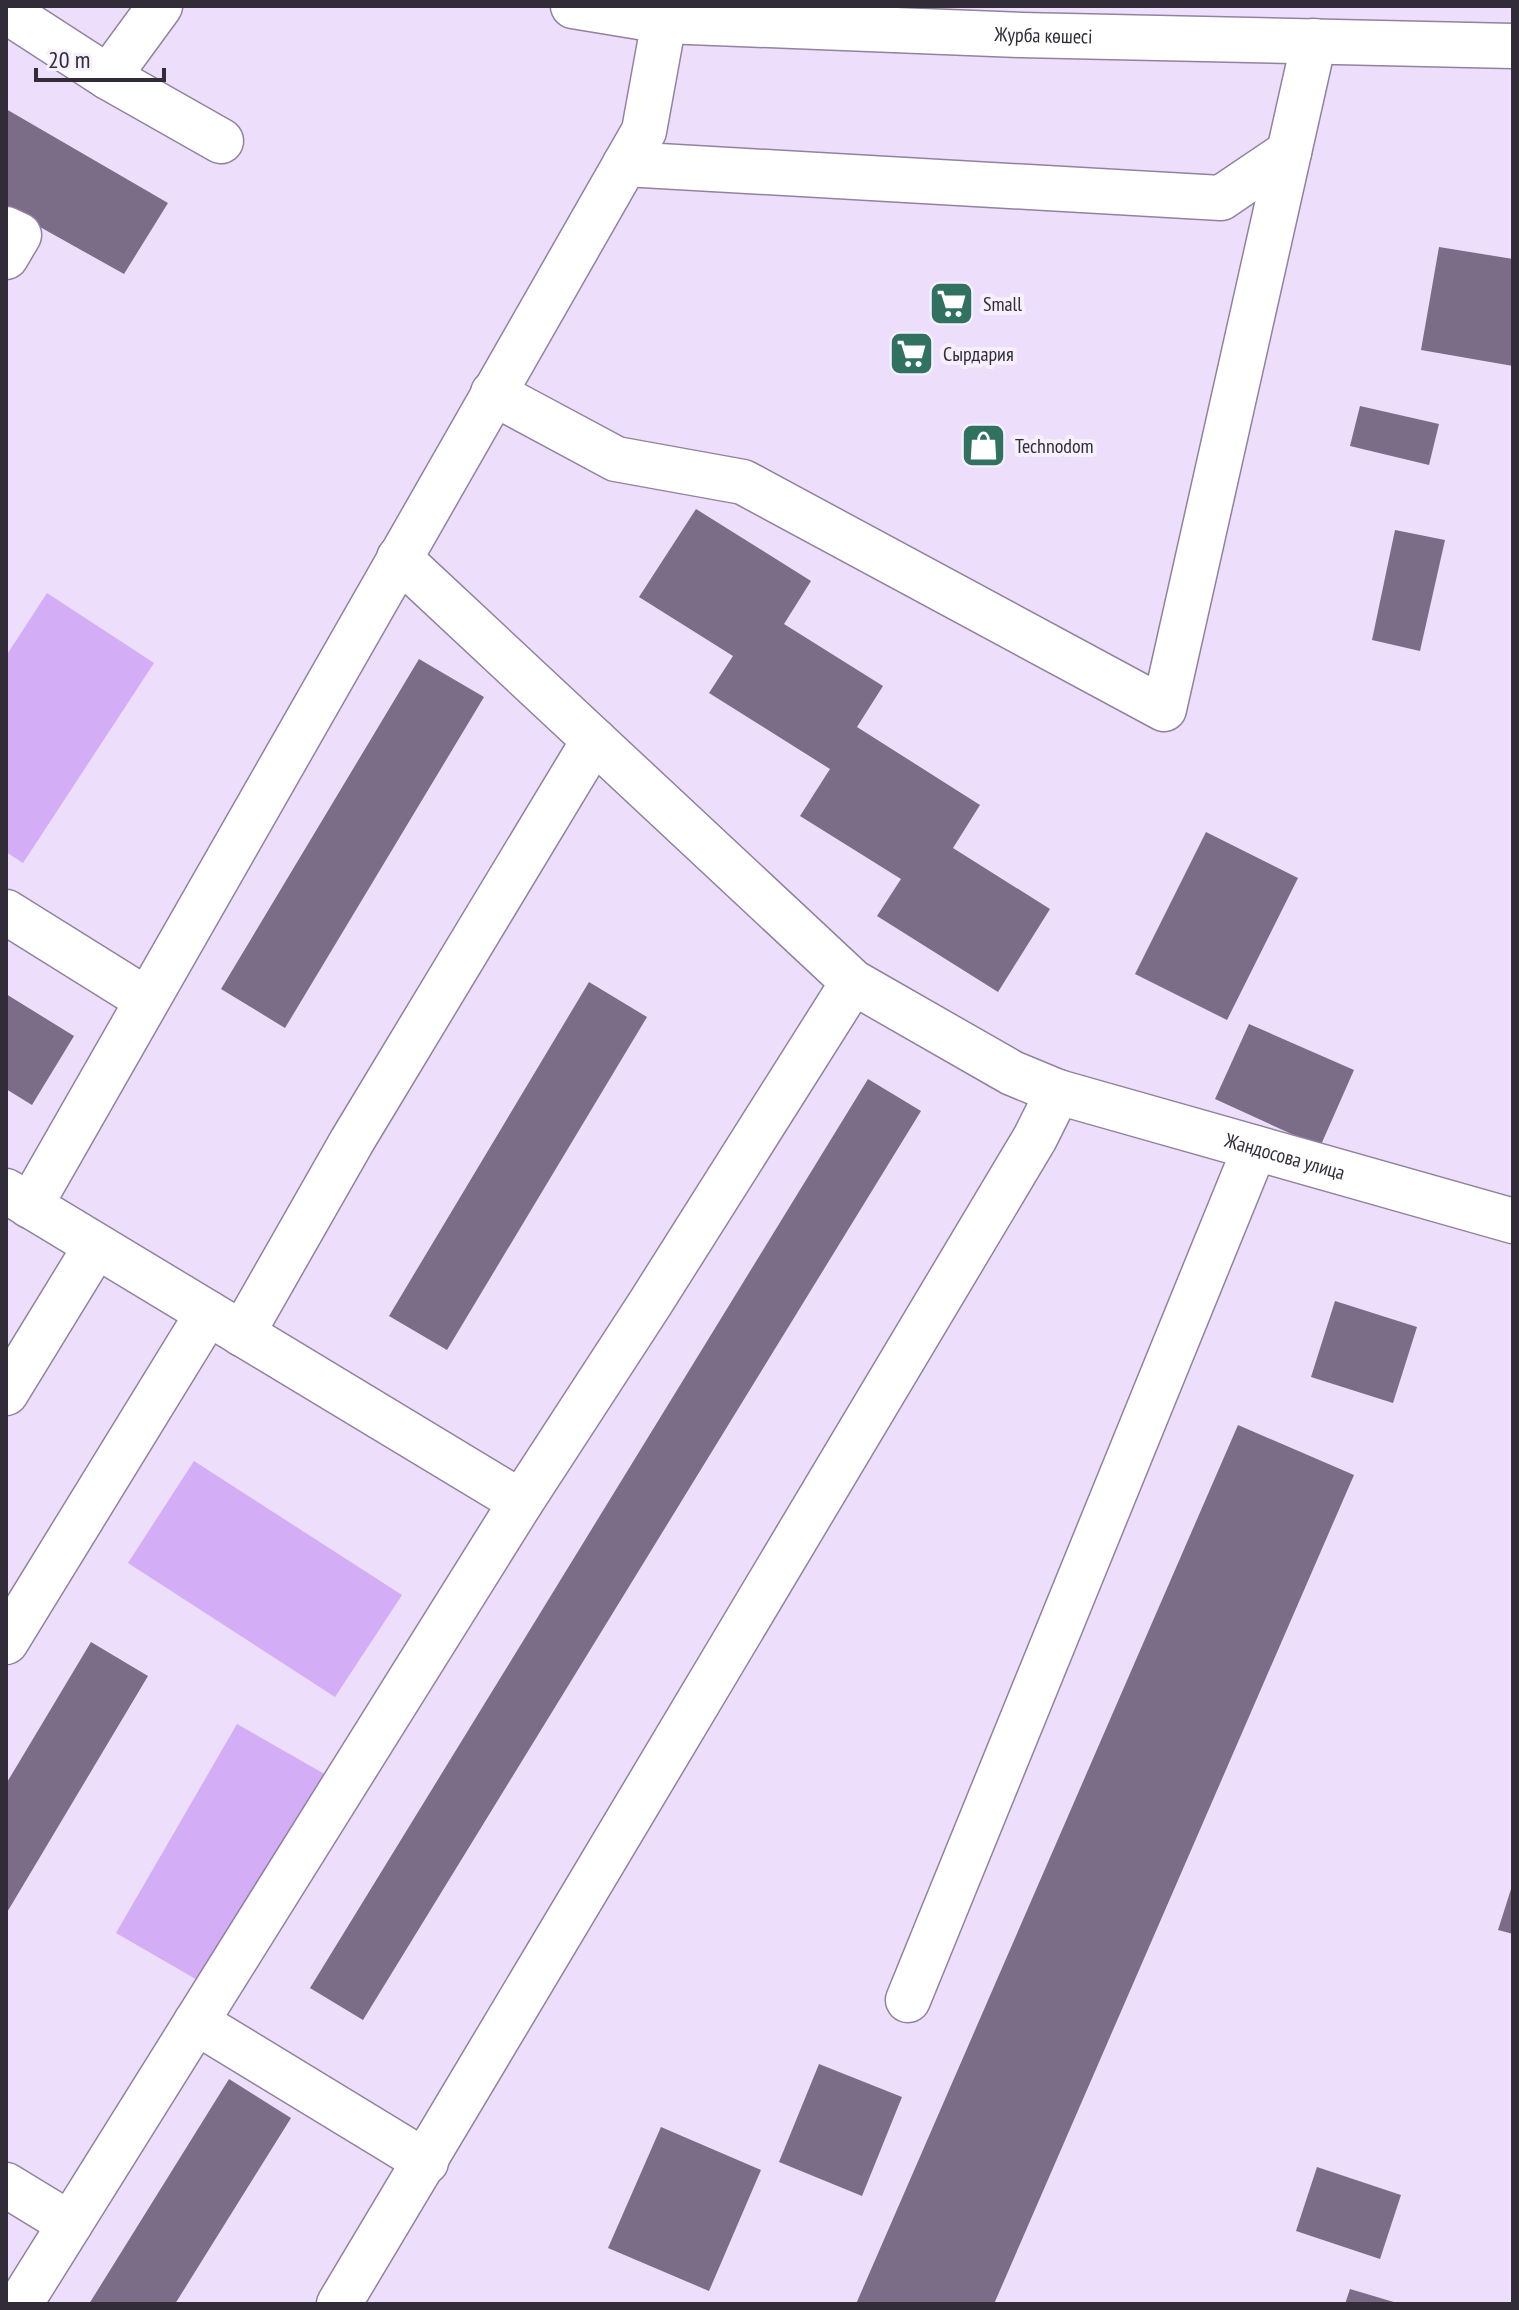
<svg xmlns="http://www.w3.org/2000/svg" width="1519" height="2310" viewBox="0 0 1519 2310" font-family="'PT Sans Narrow',sans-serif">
<rect width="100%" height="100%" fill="#eddefc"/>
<path fill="#d3adf5" d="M47,593L154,663L23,863L6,852V656Z
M194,1461L402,1595L335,1697L128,1563Z
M237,1724L328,1776L206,1985L116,1933Z"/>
<path fill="#7b6d88" d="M6,109L168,203L124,274L6,208Z
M1439,247L1513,259V366L1421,350Z
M1360,406L1439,424L1429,465L1350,446Z
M696,509L811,581L784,624L883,686L857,727L980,805L953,848L1050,909L998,992L877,916L901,879L800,816L830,769L709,693L733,656L639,597Z
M1395,530L1445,540L1420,651L1372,640Z
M419,659L484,697L285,1028L221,989Z
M1206,832L1298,878L1227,1020L1135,974Z
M589,982L647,1017L447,1350L389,1316Z
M6,994L74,1036L32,1105L6,1089Z
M1249,1024L1354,1070L1320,1147L1215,1099Z
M868,1079L921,1111L363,2020L310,1988Z
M1335,1301L1417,1327L1393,1403L1311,1377Z
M1238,1425L1354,1475L994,2304H856Z
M91,1642L148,1676L6,1914V1784Z
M1512,1886H1513V1934L1498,1930Z
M819,2064L902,2097L862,2196L779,2162Z
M229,2079L291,2118L175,2304H89Z
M661,2127L761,2170L709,2291L608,2248Z
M1317,2167L1401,2195L1380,2259L1296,2231Z
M1350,2289L1397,2303V2304H1345Z"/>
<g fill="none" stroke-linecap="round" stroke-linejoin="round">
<defs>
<g id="minor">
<path id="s1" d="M573,6L664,21L1021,35L1513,46"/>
<path d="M6,11L108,77L160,6"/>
<path d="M108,77L221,141"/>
<path d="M625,164L1221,198L1289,152"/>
<path d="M6,229L19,235L6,257"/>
<path d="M493,393L616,459L743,482L1164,709L1314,41"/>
<path id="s2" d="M399,558L853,982L1012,1073L1058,1092L1513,1221"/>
<path d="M6,912L147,1000"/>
<path d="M6,1191L521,1502"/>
<path d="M30,1206L644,131L664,21"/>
<path d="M242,1334L352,1141L594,740"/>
<path d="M6,1393L96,1246"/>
<path d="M6,1642L208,1313"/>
<path d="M908,2000L1255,1148"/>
<path d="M196,2022L426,2162"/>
<path d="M6,2185L70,2224"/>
<path d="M20,2304L521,1502L651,1302L853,982"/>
<path d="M339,2304L1035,1138L1058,1092"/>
</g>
</defs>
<use href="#minor" stroke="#91839e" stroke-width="47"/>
<use href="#minor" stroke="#fff" stroke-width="44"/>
</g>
<defs>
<symbol id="supermarket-square" viewBox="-11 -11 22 22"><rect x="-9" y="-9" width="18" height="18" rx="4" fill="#307160" stroke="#f6f0fc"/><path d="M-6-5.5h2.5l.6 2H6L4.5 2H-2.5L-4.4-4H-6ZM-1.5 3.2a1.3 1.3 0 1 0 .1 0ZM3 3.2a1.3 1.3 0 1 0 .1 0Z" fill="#fff"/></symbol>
<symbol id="shop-square" viewBox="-11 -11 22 22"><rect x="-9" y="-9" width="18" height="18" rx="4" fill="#307160" stroke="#f6f0fc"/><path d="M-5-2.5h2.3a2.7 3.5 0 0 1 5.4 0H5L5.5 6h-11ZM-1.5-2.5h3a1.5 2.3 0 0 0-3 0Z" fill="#fff"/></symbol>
</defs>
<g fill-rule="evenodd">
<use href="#supermarket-square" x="926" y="278" width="51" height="51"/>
<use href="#supermarket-square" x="886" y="328" width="51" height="51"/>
<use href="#shop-square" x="958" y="420" width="51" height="51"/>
</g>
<g text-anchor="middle" stroke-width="8" stroke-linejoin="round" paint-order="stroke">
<g font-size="20" fill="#322c38" stroke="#f6f0fc">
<text dy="7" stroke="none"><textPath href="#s1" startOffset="472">Журба көшесі</textPath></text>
<text dy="7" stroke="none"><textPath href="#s2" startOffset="1090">Жандосова улица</textPath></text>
</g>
<g font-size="20" fill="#322c38" stroke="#f6f0fc" text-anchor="start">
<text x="983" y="311">Small</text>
<text x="943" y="361">Сырдария</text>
<text x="1015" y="453">Technodom</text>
</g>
</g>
<rect width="1519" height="2310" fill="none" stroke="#322c38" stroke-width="16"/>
<path d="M36 68v12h128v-12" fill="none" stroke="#322c38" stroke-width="4"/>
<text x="48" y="68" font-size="24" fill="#322c38" stroke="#f6f0fc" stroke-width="6" paint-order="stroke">20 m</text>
</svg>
